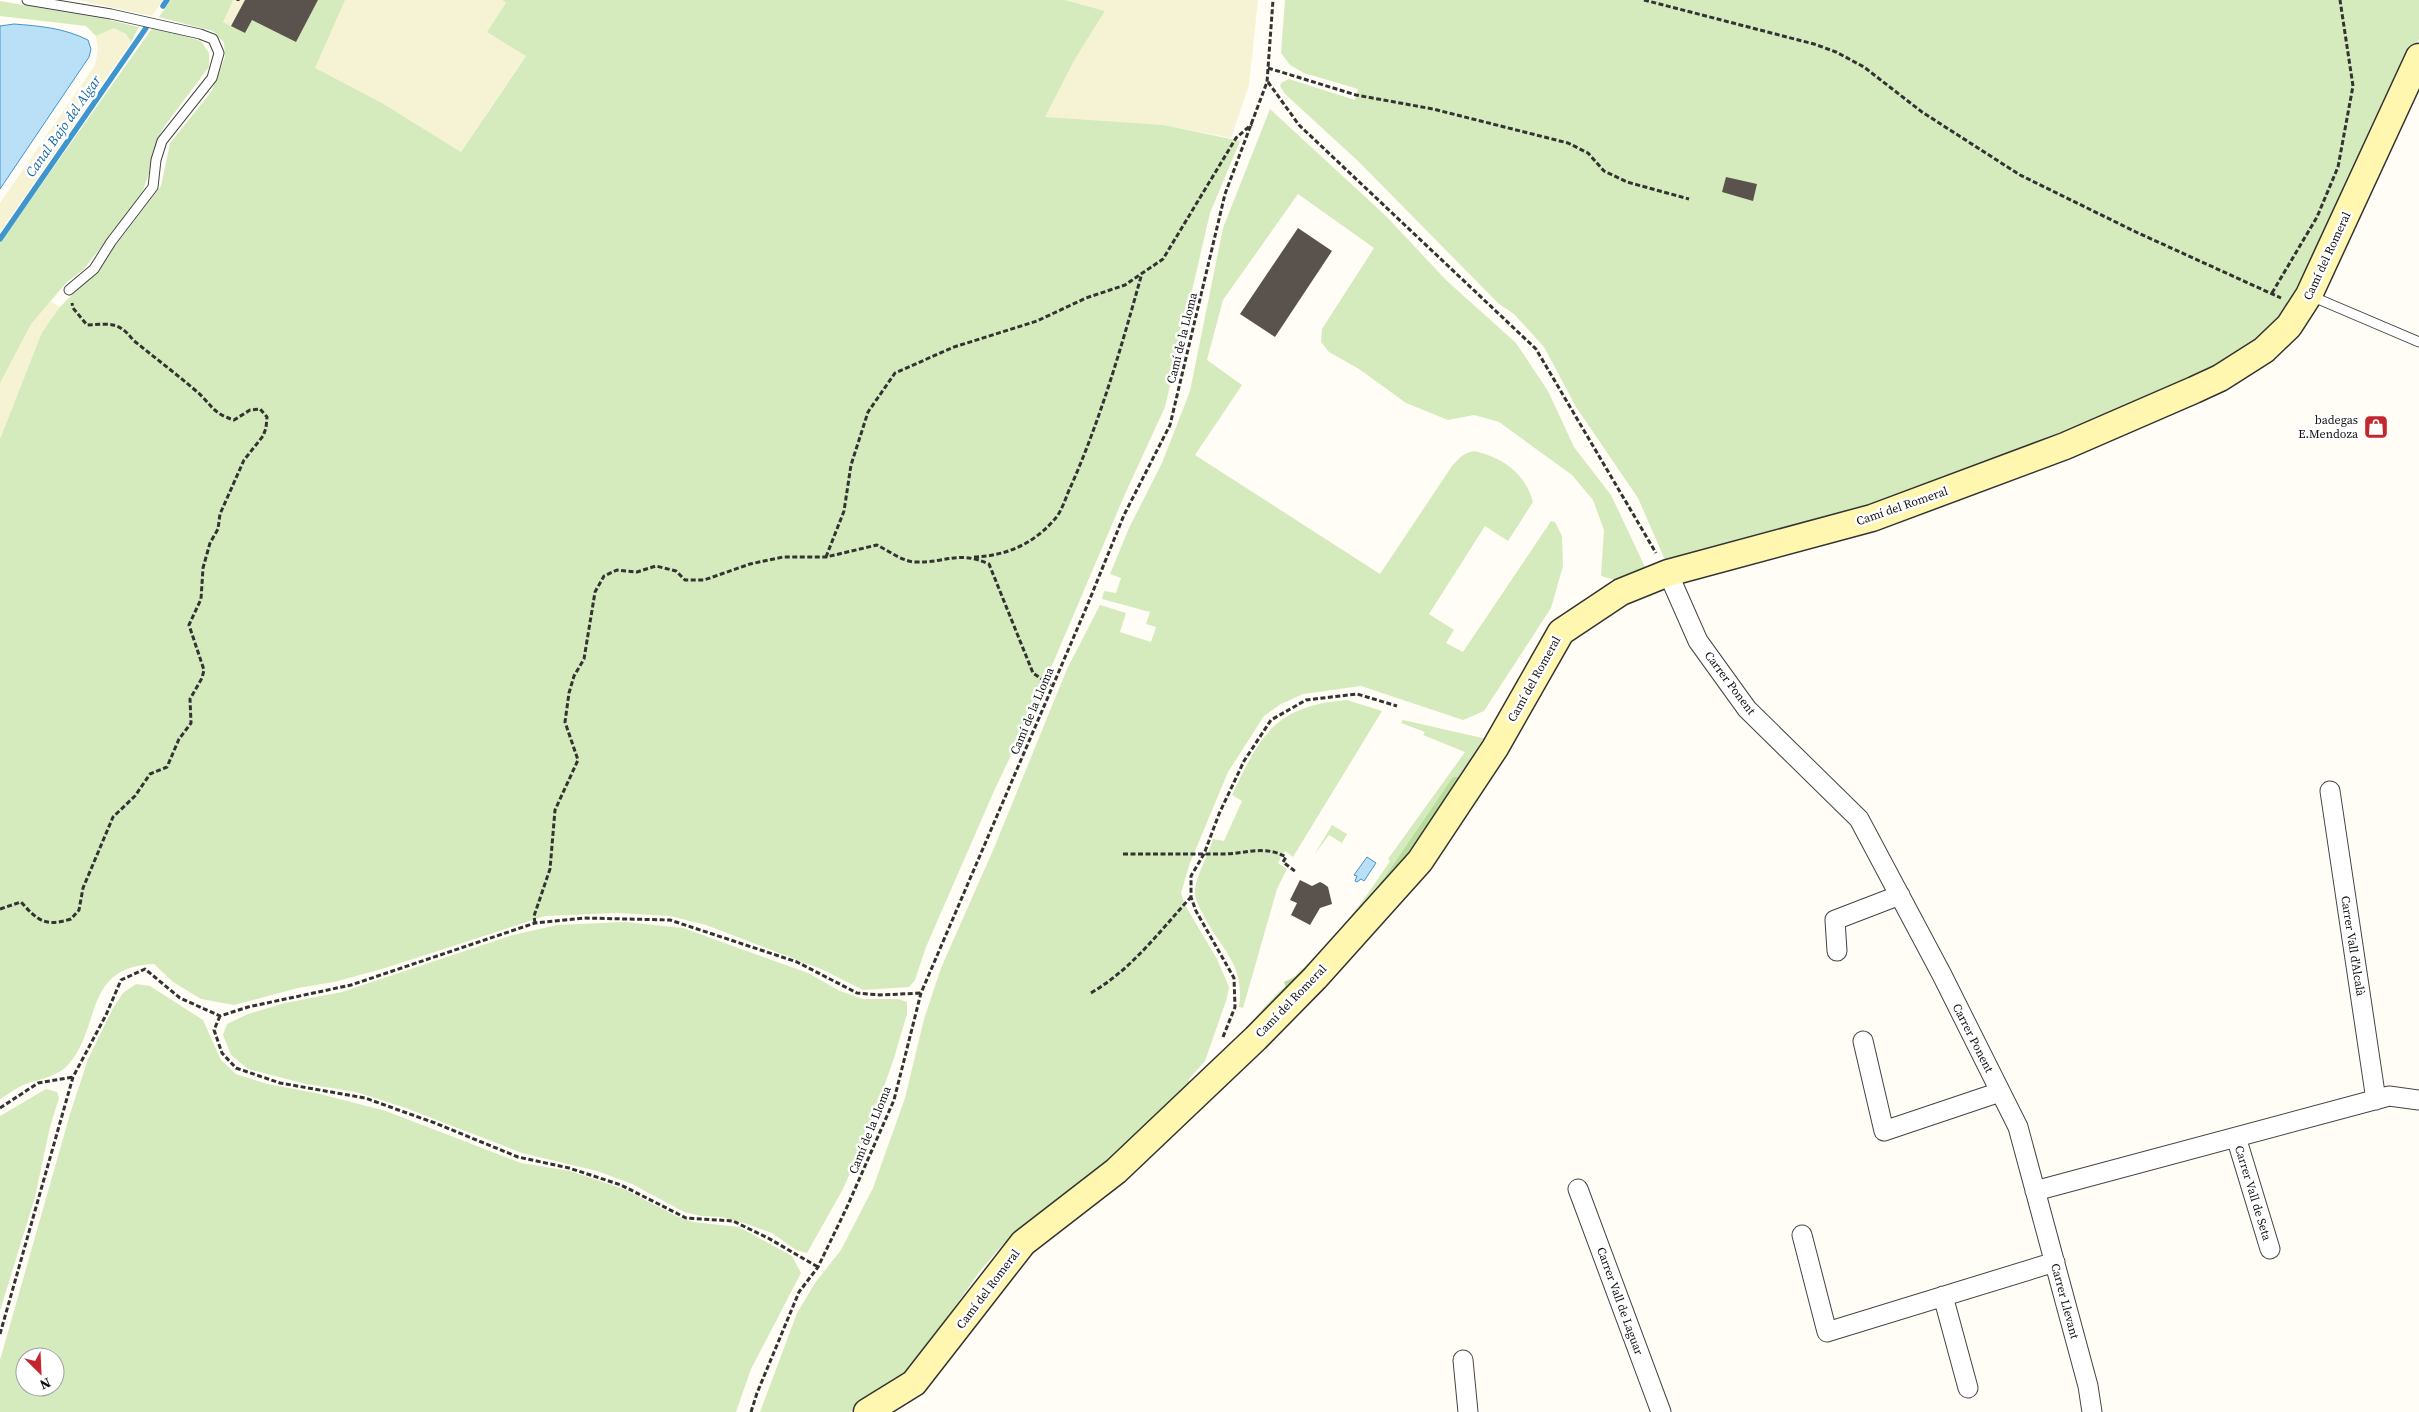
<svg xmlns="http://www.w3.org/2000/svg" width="2419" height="1412" viewBox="0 0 2419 1412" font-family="'Source Serif 4',serif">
<rect width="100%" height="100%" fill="#fffdf5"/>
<path fill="#f6f3d4" d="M77,0H163L152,16Z
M171,0H563L461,152L382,103L223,22L213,31L159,17Z
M1065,0H1258L1249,85L1231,138L1164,125L1044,118L1075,59L1105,11Z
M114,27L126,34L131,42L0,232V203L95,65L98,50L96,36Z
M0,272L60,307L42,332L0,439Z"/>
<path fill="#d5ebbd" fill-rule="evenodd" d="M171,0H233L223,22L245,33L262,0L275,31L296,42L318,0H345L315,68L382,103L461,152L526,56L487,32L506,3L503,0H1065L1105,11L1075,59L1045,117L1164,125L1240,141L1210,213L1165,407L1125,494L1036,703L994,791L926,947L915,980L909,987L863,990L821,969L706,925L670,916L617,913L545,916L382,969L334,982L298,988L234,1005L201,999L173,982L154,964C81,967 103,1029 66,1067C56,1077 36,1080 23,1085C15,1089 7,1095 0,1099V439L42,332L60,307L97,270L161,186L170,143L211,92L225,57L224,43L213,31L159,17Z
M1285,0H2419V39L2299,295L2258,342L2203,373L2197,374L2204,375L1884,503L1672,566L1665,560L1638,498L1576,407L1544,347L1514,314L1499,304L1358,161L1285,94L1280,86L1281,83L1289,79L1355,100L1358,89L1304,73L1290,65L1281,53Z
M0,1L105,19L139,27L131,42L126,34L114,28L96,36L86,26L0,16Z
M153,27L201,41L209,53V67L163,128L153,151L149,173L141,196L84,269L66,283L31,324L0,383V243Z
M1270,109L1386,216L1446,280L1516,343L1548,391L1574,447L1611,495L1646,569L1618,581L1601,576L1604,530L1593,500L1572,475L1499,422L1474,415L1448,420L1406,403L1359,369L1329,352L1321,342L1322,329L1374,248L1298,194L1223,300L1207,360L1242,385L1195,455L1380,574L1452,466C1458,460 1462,454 1470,452C1475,450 1480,453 1485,454C1509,462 1526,477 1533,502L1508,541L1485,526L1429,614L1454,630L1446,643L1463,652L1551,521L1555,522L1562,536L1563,566L1551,608L1484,711L1463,720L1361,686L1303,694L1281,704L1264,716L1228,772L1190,863L1181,893L1185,905L1217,959L1229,987L1227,998L1205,1061L1188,1080L1193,1083L1131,1142L1059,1201L1004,1243L980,1271L940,1328L898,1380L850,1412H760L797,1313L815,1283L841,1250L873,1188L905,1098L924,1019L941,968L994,848L1067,669L1100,605L1126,613L1120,632L1151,642L1156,627L1146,624L1150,612L1102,599L1104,591L1116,593L1121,578L1110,574L1129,528L1162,463L1190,391L1223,228Z
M1347,700L1382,711L1293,857L1285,851L1278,863L1287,869L1277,889L1243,1008L1239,1007C1245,967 1224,952 1206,920C1202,912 1196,903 1195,894C1194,879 1209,854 1213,839L1224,841L1242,801L1232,795C1261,734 1275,706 1347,700Z
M1403,720L1491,740L1419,852L1257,1020L1255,1018C1276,992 1302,971 1325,946C1350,920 1370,891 1390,861L1388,859L1465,752L1423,735L1425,732L1401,723Z
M1332,825L1347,834L1342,843L1329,835L1314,855Z
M625,922L683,928L808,973L840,991L863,999H898L907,1002V1014L894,1058L866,1138L843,1189L807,1253L796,1250L772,1233L744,1223L721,1217L701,1216L684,1212L632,1184L597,1171L522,1153L403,1107L356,1092L306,1084L248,1069L231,1055L223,1035L227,1024L248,1014L285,1003L342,992L513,935L557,925Z
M136,984L150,986L203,1020L221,1060L236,1074L267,1084L316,1093L386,1111L521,1163L570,1171L624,1189L676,1216L693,1222L739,1227L792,1256L801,1273L751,1369L736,1412H0V1360L70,1114L88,1059L113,1008L123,993ZM25,1357H55V1387H25Z
M46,1089L57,1092L59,1098L50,1127L35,1197L0,1311V1116Z"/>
<path fill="#b9dc9c" d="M1453,777H1460L1462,782L1418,846L1288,992L1284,982L1295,977L1311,963L1353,918L1385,877Z"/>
<path fill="#b9e0f7" stroke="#3f96cf" d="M14,24C40,26 64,28 88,40L91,49L89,57L0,189V26Z
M1367,857L1376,863L1364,881L1361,879L1357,882L1355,881L1357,876L1354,875Z"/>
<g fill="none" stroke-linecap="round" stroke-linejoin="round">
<path stroke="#3f96cf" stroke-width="5.5" d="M163,6L167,0
M0,239L146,28"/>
</g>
<path fill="#5a524d" d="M245,0H318L296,42L252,20L245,33L231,26Z
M1726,177L1757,184L1753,201L1722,192Z
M1298,228L1332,251L1275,337L1240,314Z
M1300,880L1312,886L1320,882L1324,884L1328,887L1332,904L1320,908L1310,925L1291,915L1297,903L1290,900Z"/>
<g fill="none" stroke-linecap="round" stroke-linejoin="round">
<defs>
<path id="lane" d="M27,0L111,14L200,34L213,39L219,53L212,78L162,141L156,160L153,187L111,242L94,269L69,290
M2311,296L2419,342"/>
<path id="street" d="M1668,573L1698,641L1747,709L1859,819L1942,975L2018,1127L2088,1386L2092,1412
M2330,791L2376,1100
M1837,951L1835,920L1900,895
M1863,1041L1884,1131L2000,1092
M2236,1137L2270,1249
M1578,1189L1661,1412
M2035,1191L2389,1096L2419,1100
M1802,1235L1827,1332L2055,1262
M1943,1296L1968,1388
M1463,1360L1468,1412"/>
<path id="secondary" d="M867,1412L914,1383L1023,1243L1116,1171L1256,1038L1315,978L1420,861L1495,748L1561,632L1621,592L1668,573L1872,518L2065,446L2194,390L2220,378L2264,350L2289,326L2309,295L2419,57"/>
</defs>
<use href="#lane" stroke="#444" stroke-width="11"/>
<use href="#street" stroke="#444" stroke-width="21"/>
<use href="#secondary" stroke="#333" stroke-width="29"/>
<path stroke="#333" stroke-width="3" stroke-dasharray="5 2.5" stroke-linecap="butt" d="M1644,0L1814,44L1836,52L1864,67L1922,112L2020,175L2136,232L2281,298
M238,1V0
M1268,68L1356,95L1433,109L1568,143L1588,153L1604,171L1627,182L1689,199
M1268,82L1299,125L1536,349L1656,553
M2272,293L2317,217L2338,167L2353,86L2340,0
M826,557L844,511L851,465L868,412L895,373L954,347L1037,321L1086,298L1125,285L1163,259L1236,138L1252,124
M974,557C1006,556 1033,544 1054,520C1062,512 1066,496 1071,486C1101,418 1122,345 1142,273
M1123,854C1155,854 1187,854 1219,854C1243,855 1263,844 1286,857L1283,862L1296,872
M0,909L21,902C38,921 45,927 71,919L79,910L83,888L113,817L135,796L150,774L167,767L179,739L191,723L190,699L202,678L204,670L189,625L201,599L203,568L210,543L218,529L220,514L244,460L263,436L266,428L267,417L260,409L250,410L234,420C211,413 212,404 195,390C175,373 154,357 133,340C119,321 109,324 87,325L73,308L72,303
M535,923L534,916L550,869L555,810L578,760L565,722L569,693L574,676L584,659L595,592L604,576L617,570L637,572L656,566L676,571L685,580H704L750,564L783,557H826L877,545C889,551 903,562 916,562C947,563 957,550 989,564L1033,673L1052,686
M1091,993C1133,968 1158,933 1191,897
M220,1016L214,1030L222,1053L236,1068L280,1083L365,1098L435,1123L518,1157L569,1168L621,1185L686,1218L733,1221L768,1238L818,1267
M1223,1037L1235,1007L1234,978L1196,911L1191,897V876L1204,854L1219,814L1244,761L1271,720L1306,700L1357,694L1397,706
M0,1108L38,1083L73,1077
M0,1334L73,1077L106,1015L121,980L145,969L180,998L220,1016L248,1007L351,985L535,923L584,918L670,920L797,962L857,993L880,995L921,993
M751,1412L757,1393L799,1292L818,1267L847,1207L894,1100L921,993L1087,606L1124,515L1170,425L1225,194L1267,82L1273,0"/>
<use href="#lane" stroke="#fff" stroke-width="9"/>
<use href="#street" stroke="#fff" stroke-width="19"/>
<use href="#secondary" stroke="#fff6b0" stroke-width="26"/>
</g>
<defs>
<symbol id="shop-square" viewBox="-11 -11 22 22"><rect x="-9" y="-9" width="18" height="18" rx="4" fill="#c4262e" stroke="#fff"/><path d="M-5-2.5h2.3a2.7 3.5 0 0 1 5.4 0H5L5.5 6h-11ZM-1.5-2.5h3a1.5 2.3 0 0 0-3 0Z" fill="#fff"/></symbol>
</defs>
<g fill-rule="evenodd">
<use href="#shop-square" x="2362" y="413" width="28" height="28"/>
</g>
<g text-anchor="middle" stroke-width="5" stroke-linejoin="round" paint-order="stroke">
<g font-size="12" fill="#111" stroke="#fff">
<text transform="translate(2327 256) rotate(-65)" y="4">Camí del Romeral</text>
<text transform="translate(1182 338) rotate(-76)" y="4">Camí de la Lloma</text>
<text transform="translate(1902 506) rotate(-19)" y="4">Camí del Romeral</text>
<text transform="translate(1534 679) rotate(-61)" y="4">Camí del Romeral</text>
<text transform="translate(1730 683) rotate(53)" y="4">Carrer Ponent</text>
<text transform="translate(1032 711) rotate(-67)" y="4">Camí de la Lloma</text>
<text transform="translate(2353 946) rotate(81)" y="4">Carrer Vall d'Alcalà</text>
<text transform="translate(1291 1001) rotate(-46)" y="4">Camí del Romeral</text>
<text transform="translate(1973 1038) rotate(63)" y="4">Carrer Ponent</text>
<text transform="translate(870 1130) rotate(-68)" y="4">Camí de la Lloma</text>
<text transform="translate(2253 1193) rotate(73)" y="4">Carrer Vall de Seta</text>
<text transform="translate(988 1289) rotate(-53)" y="4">Camí del Romeral</text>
<text transform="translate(1620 1301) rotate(70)" y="4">Carrer Vall de Laguar</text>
<text transform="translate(2065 1301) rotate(75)" y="4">Carrer Llevant</text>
</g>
<g font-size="12" fill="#111" stroke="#fff" text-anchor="end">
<text x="2358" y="424">badegas<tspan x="2358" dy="14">E.Mendoza</tspan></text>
</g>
<g font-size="14" font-style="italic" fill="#1768a6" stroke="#fff">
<text transform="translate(63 126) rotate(-55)" y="5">Canal Bajo del Algar</text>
</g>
</g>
<g transform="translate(40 1372) rotate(156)"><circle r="24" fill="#ffffff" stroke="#a0a0a0"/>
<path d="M0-4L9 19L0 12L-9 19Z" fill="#c4262e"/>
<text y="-8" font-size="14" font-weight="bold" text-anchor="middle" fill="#111111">N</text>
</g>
</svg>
